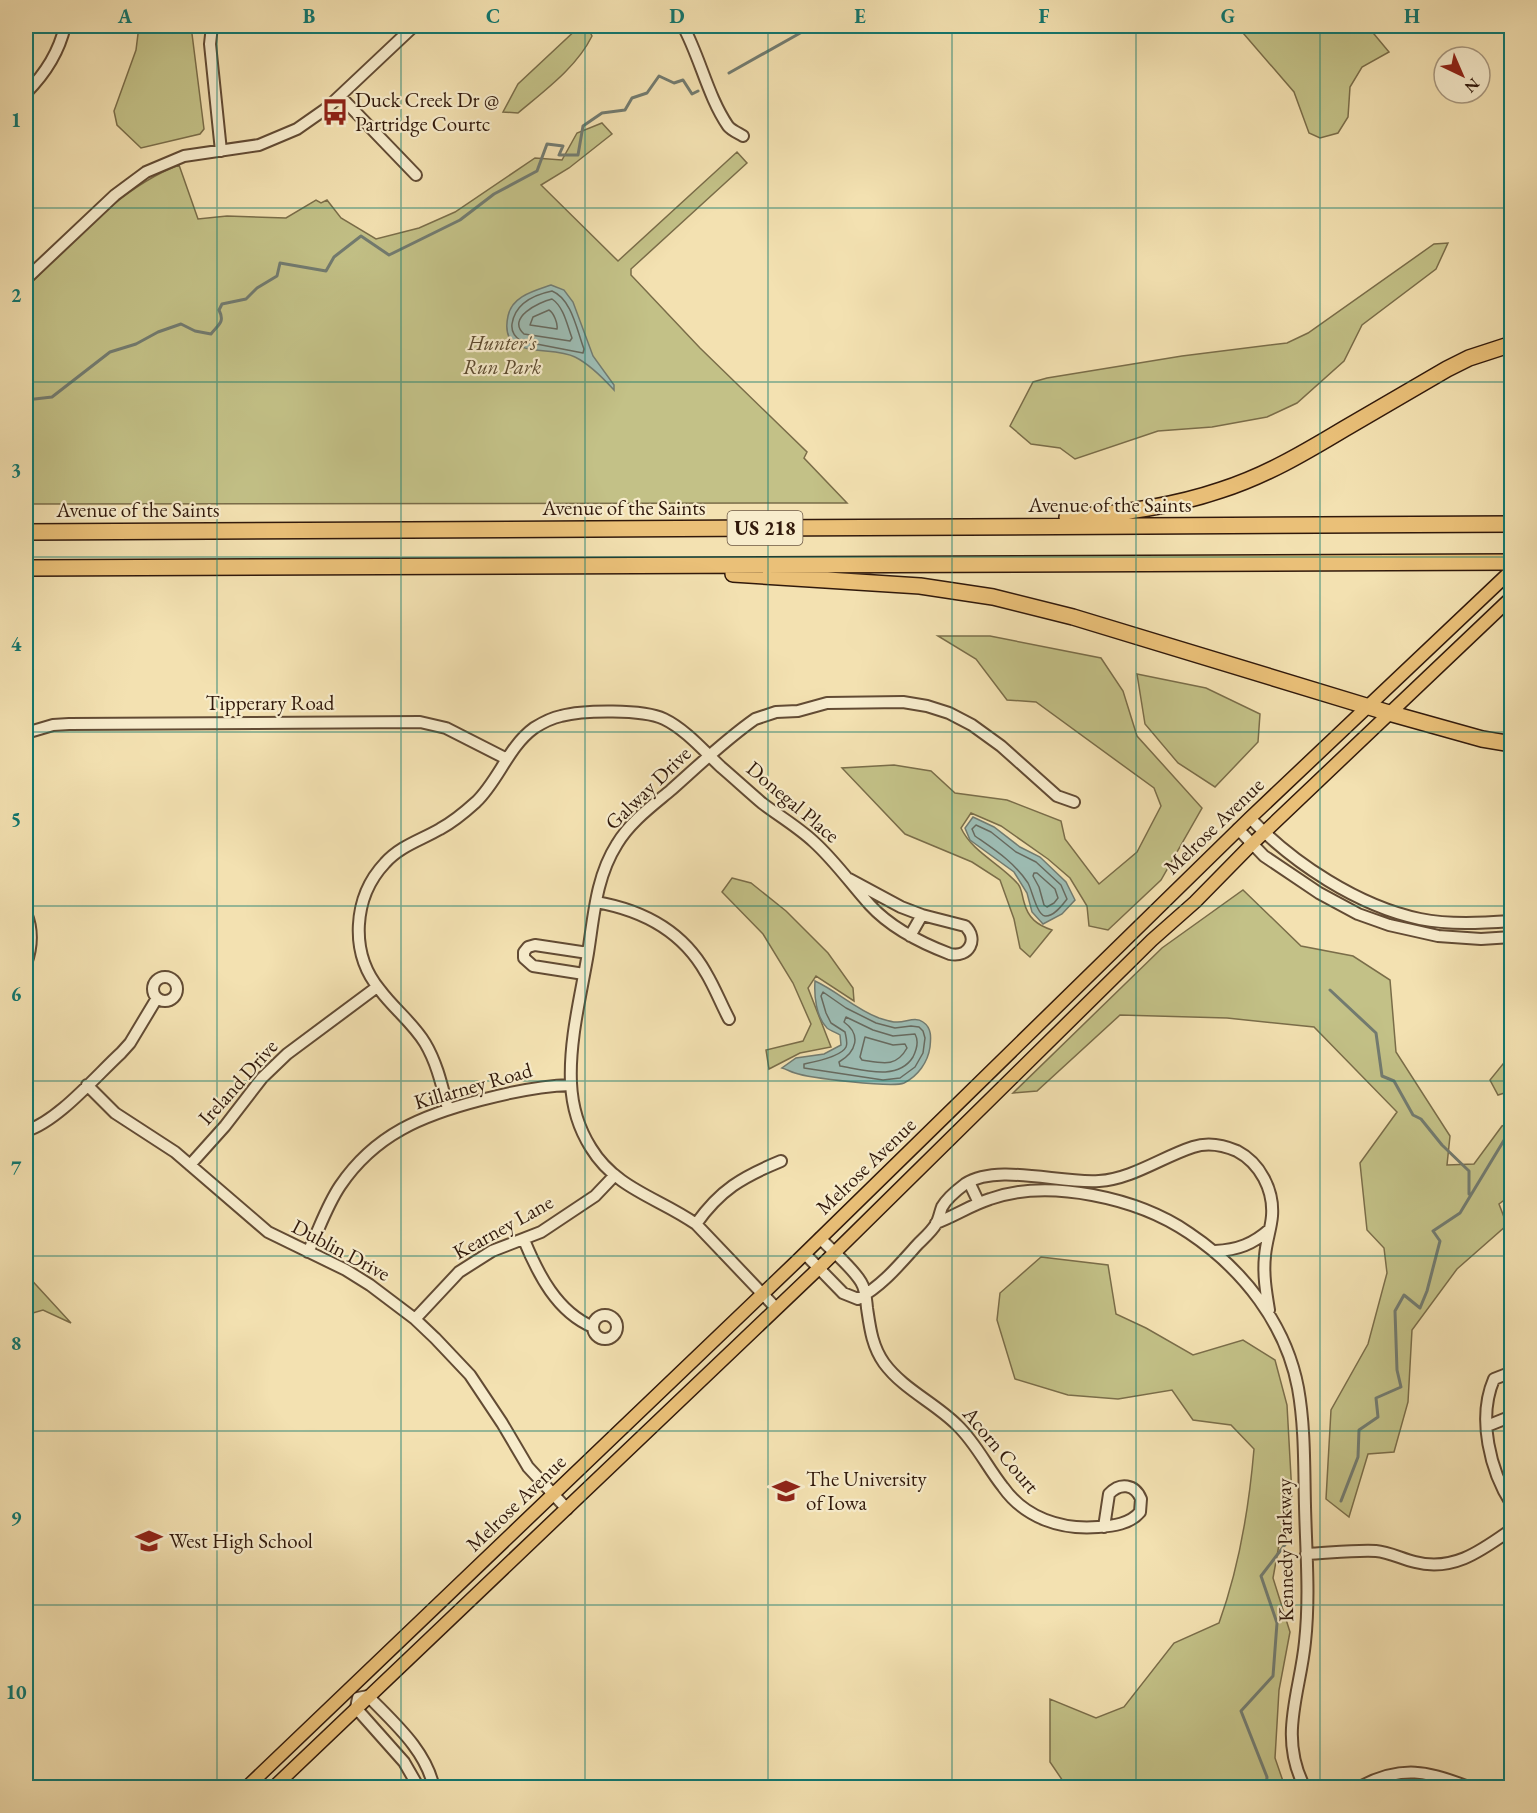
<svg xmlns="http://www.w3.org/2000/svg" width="1537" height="1813" viewBox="0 0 1537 1813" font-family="'EB Garamond',serif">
<rect width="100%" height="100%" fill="#f3e1b1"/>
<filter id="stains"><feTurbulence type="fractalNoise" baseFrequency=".00333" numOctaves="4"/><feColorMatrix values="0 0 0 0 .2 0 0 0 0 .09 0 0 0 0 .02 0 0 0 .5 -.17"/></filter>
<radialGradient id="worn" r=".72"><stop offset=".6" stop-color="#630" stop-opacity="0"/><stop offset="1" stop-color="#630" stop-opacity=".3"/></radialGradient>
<path fill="#c3c187" stroke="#7a6d49" stroke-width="1.5" d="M139,26H191L204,129L200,134L141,148L117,125L114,111L136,50Z
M580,26H587L592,36C577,67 544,91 518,113L503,112L518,84Z
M1237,26H1361L1369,28L1389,52L1362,67L1350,87L1348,117L1338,133L1320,138L1309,133L1294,92Z
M602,123L612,134L569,168L541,185L618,261L737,152L747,163L631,269V275L700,348L807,452L804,458L847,503L26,504V288C72,244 118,188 179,165L198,219L227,216L286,218L316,200L321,203L327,200L341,218L376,239L419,228L455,212L535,158L562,160L577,133Z
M1448,243L1436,269L1362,325L1344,361L1297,403L1267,417L1212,427L1158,431L1075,459L1060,448L1031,444L1010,426L1033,382L1047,378L1182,356L1287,343L1308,333L1434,244Z
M938,636H990L1101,658L1123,691L1137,736L1202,808L1161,880L1108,930L1089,926L1087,906L1070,878L1048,859L1001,826L971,813L961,828C972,852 1001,864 1018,884C1022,889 1022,896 1024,902C1028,918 1037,925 1052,930L1030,957L1020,948L1014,919L1000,880L972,862L905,834L842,768L894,765L931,771L955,793L1007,800L1061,821L1065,839L1099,884L1137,852L1161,806L1154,788L1036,702L1007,700L976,659Z
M1137,674L1206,688L1260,714L1258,742L1215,787L1178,763L1145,724Z
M732,878L751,883L786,911L828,953L853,988L854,1001L816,976L808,988L831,1047L800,1053L769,1069L766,1050L803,1041L811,1024L793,983L763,934L722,892Z
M1243,890L1301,946L1353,956L1390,980L1396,1052L1450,1136L1447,1165L1474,1164L1502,1126L1511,1123V1195L1499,1204L1507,1225L1457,1269L1412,1330L1408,1402L1394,1452L1368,1454L1349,1517L1326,1499L1331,1410L1368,1344L1387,1273L1384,1248L1367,1230L1360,1163L1397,1112L1314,1027L1227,1018L1120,1015L1037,1091L1013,1093L1162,948Z
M1511,1054V1091L1498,1095L1490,1080Z
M1041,1257L1108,1265L1116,1314L1146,1328L1193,1355L1243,1340L1275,1360L1287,1405L1292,1495L1282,1528L1273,1578L1290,1632L1279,1690L1275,1758L1285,1787H1067L1050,1762V1699L1096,1718L1124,1707L1174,1643L1219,1623C1239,1568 1249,1508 1254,1449L1231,1425L1193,1420L1172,1390L1118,1399L1068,1395L1015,1379L997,1320L1000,1293Z
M26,1274L71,1323L43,1310L26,1315Z"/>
<path fill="#9dbcb3" stroke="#727b70" stroke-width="1.5" d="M551,285L564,290L573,302L593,356L614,385V390C604,379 589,364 575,357C551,344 498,362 508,316C512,296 534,291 551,285Z
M973,817L994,827L1020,847L1040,857L1066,882L1075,900L1062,914L1043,924L1032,912L1027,893L1014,872L970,840L965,828Z
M815,981C837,991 855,1009 879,1018C883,1019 891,1022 896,1022C905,1023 915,1016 923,1022C932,1028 931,1038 930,1047C928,1062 918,1076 904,1083C893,1088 809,1078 795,1073C791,1072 786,1069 782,1068L796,1058L824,1054L841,1045L840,1035C837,1033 831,1031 827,1028C816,1017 814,996 815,981Z"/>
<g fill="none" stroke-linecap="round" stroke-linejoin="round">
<path stroke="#676a5f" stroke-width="1.5" d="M552,291C572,299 577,331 584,349L583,353L521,341C515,337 511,332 512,324C515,304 533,295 552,291Z
M552,299C564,307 567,325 572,338L570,341L524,334C506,318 539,302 552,299Z
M549,310C554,313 558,324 557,329L530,325L533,317Z
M976,825L991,832L1016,852L1036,862L1061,885L1067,899C1063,904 1054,917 1045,916C1037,915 1032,890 1028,883C1014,862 995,850 975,836L972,829Z
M1034,873H1037L1055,889L1058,898L1054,903L1047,907L1044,905L1039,887L1033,876Z
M823,992L846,1008L876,1023L895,1028L911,1026L919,1027L923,1031L925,1038L923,1053L915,1067L900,1078L883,1080L804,1068V1064C814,1062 841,1057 846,1047C848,1043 846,1037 845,1032L831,1023L826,1013L821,996Z
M846,1017L873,1030L893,1036L915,1034C919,1041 917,1049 913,1057C898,1081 864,1070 840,1066L839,1062C856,1052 862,1035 844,1022Z
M865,1037L893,1045L905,1044L907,1048C896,1068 882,1063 862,1060L860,1057Z"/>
<path stroke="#727b70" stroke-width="3" d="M729,73L802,32L805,26
M26,400L52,397L110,352L136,344L158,332L181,324L195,331L211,334C219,324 225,322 219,310L222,304L246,299L257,288L277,276L280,263L326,271L334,257L361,236L389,255L460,220L494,194L537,171L547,144L563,146L559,155H578L583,126L602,113L625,110L632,98L647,93L659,76L674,83L683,80L692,94L698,91
M26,425L31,428L30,441L26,451
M1330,990L1376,1033L1382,1076L1394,1081L1413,1115L1421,1119L1442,1145L1469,1171V1194
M1341,1501L1358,1457L1359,1430L1378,1417L1376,1398L1401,1387L1397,1370L1395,1311L1404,1295L1420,1308L1427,1291L1440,1241L1433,1231L1460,1213L1512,1127
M1266,1788L1267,1777L1241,1711L1273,1676L1277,1623L1261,1576L1287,1542"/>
<defs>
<path id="minor" d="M212,26L210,44L221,151
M683,26C700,57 708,97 728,126C731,130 738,133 743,136
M26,93C45,74 59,52 65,26
M340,96L416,175
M26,279L115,195L146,172L184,156L259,145L297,129L327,108L414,26
M26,733L53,725L69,724L420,722L446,728L507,759
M1250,818C1293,863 1358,906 1420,919C1450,925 1482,923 1512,921
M1238,829L1264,856L1319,893L1358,914L1389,925L1438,936L1481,939L1512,937
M596,902C642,910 682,930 706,973C715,988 721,1004 729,1019
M26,913C33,930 32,947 26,964
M910,936L922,915
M584,974L533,966L524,958V952L528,947L535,945L588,953
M153 989a12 12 0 1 1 24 0a12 12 0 1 1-24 0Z
M87,1085L115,1113L175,1152L268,1232L346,1270L370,1285L415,1319L435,1338L470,1375L502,1423L528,1467L567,1509
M448,1109C442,1086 437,1063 425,1043C413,1023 394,1009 380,990C349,953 353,897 385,863C400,846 421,840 440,829C453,822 465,812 476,802C499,780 508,747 534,728C542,723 551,718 561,716C583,710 643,709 664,719C685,729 704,751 721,767C735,779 748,791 762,803C779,816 798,827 814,842C835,861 851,884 870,905C891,928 921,943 950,954C969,958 979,939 965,926L922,915L901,907L849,879
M26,1131C58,1121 95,1077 121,1053L130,1043L157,998
M190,1165L225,1126L262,1078L287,1054L377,987
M969,1182L979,1203
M936,1223C955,1216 971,1205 990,1199C1049,1178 1138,1198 1189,1233C1243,1269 1286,1324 1298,1388C1305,1427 1304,1467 1305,1506C1306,1551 1310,1596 1305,1642C1300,1694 1278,1736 1305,1788
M696,1224C720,1190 742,1177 781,1161
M820,1238C832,1251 852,1267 861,1282C866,1290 866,1299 867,1308C870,1328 872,1346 884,1363C903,1389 935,1403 957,1425C976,1443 987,1467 1003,1487C1025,1518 1061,1530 1098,1527C1113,1526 1130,1524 1140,1512L1141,1499C1135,1484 1120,1482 1109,1494L1104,1527
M524,1240C538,1274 557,1312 593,1327
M1215,1251C1238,1250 1253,1244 1270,1229
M308,1252C319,1230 326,1207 340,1186C375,1134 423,1115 481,1100C511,1092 539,1086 571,1085
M805,1254L843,1293L858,1299C883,1285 899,1265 918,1244C924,1238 932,1231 936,1224C939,1219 940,1212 942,1207C947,1198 957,1190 965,1184C998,1163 1060,1184 1099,1181C1132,1179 1162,1157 1193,1147C1208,1142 1223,1145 1237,1151C1260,1163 1274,1190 1272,1216C1271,1229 1266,1242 1265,1256C1263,1274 1266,1292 1269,1310
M776,1308L696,1224C659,1198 616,1189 591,1148C579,1129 572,1105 571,1083C569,1040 581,995 588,953C594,915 596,877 617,844C630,822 652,806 671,790C698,766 725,740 755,719L776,712L798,711L827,703L903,702L927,706L949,713L972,725L1001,746L1057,796L1074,802
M593 1327a12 12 0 1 1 24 0a12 12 0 1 1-24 0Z
M415,1319L459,1272L492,1251L541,1232L595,1196L615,1175
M1512,1372L1494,1379C1477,1418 1490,1471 1512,1505
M1487,1426L1512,1416
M1306,1554C1329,1553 1353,1550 1376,1551C1389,1552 1402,1559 1415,1562C1454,1572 1482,1550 1512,1529
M419,1788L404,1762L356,1708L358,1698L368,1696C394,1723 426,1750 434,1788
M1358,1788C1401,1764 1429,1771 1471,1788"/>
<path id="major" d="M246,1788L796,1262L1250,818L1512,570
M273,1788L819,1268L1152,940L1195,902L1252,844L1512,597"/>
<path id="highway" d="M1067,517C1119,514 1171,507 1221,490C1265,476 1304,453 1344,429C1378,409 1413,389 1447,369L1469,358L1512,344
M26,532L1512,524
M26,568L1512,562
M733,574L920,586L993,597L1073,617L1389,713L1482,739L1512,744"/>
</defs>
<use href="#minor" stroke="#624b34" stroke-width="14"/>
<use href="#major" stroke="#31190b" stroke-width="15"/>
<use href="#highway" stroke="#31190b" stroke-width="18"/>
<use href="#minor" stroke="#f7eccc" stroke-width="10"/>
<use href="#major" stroke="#eac078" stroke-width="12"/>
<use href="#highway" stroke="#eac078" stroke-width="15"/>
</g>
<path fill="none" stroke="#0f766e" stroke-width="1.5" stroke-opacity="0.55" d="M217,26V1788M401,26V1788M585,26V1788M768,26V1788M952,26V1788M1136,26V1788M1320,26V1788M26,208H1512M26,382H1512M26,557H1512M26,732H1512M26,906H1512M26,1081H1512M26,1256H1512M26,1431H1512M26,1605H1512"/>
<defs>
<symbol id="bus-bare" viewBox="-9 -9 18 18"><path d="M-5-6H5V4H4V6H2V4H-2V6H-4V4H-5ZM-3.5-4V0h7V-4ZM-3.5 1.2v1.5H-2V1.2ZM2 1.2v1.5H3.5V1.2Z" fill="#8f2418" stroke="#f7eccc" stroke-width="2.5" paint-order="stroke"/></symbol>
<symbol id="university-bare" viewBox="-9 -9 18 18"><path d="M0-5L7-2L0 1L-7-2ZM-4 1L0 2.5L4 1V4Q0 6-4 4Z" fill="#8f2418" stroke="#f7eccc" stroke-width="2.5" paint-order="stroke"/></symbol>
<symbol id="school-bare" viewBox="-9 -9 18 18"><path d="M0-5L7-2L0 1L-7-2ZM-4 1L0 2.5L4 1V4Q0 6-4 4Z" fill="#8f2418" stroke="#f7eccc" stroke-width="2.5" paint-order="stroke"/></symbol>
</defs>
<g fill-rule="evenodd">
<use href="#bus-bare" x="316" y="93" width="38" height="38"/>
<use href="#university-bare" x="767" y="1472" width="38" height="38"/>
<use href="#school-bare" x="130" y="1522" width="38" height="38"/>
</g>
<g text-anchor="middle" stroke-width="4.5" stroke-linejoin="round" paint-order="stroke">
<rect fill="#f7eccc" stroke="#6c5845" stroke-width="1.5" x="727.5" y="511" width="75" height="34" rx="4.5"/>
<g font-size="20" font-weight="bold" fill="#31190b">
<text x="765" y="535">US 218</text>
</g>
<g font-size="21" fill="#31190b" stroke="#f7eccc" text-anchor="start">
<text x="355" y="107">Duck Creek Dr @<tspan x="355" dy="24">Partridge Courtc</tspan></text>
<text x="806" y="1486">The University<tspan x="806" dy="24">of Iowa</tspan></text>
<text x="169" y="1548">West High School</text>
</g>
<g font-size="21" font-style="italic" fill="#5d4b30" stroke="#f7eccc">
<text x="502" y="350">Hunter's<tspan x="502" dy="24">Run Park</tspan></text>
</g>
<g font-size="21" fill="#31190b" stroke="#f7eccc">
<text x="1110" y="512">Avenue of the Saints</text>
<text x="624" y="515">Avenue of the Saints</text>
<text x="138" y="517">Avenue of the Saints</text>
<text x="270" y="710">Tipperary Road</text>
<text transform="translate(648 788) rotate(-44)" y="7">Galway Drive</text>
<text transform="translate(793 802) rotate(40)" y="7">Donegal Place</text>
<text transform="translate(1214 826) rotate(-44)" y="7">Melrose Avenue</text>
<text transform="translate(238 1082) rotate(-48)" y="7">Ireland Drive</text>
<text transform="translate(473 1086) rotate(-16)" y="7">Killarney Road</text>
<text transform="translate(866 1166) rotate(-44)" y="7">Melrose Avenue</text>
<text transform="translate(503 1227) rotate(-29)" y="7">Kearney Lane</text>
<text transform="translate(341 1250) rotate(28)" y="7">Dublin Drive</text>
<text transform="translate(1001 1450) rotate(50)" y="7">Acorn Court</text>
<text transform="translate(516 1503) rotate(-44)" y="7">Melrose Avenue</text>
<text transform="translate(1285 1550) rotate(-91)" y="7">Kennedy Parkway</text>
</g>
</g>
<rect width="1537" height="1813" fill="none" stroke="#f3e1b1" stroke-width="66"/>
<g transform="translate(1462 75) rotate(136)"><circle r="28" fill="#f7eccc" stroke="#a8987f" stroke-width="1.5"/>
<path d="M0-4.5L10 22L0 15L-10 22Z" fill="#8f2418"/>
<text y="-9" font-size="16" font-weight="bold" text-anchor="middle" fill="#31190b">N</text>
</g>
<rect x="33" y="33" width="1471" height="1747" fill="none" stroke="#0f766e" stroke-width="2"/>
<g font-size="20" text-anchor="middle" font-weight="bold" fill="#0f766e">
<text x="125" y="23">A</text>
<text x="309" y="23">B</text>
<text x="493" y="23">C</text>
<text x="677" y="23">D</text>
<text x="860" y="23">E</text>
<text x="1044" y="23">F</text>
<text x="1228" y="23">G</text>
<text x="1412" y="23">H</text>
<text x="16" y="127">1</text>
<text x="16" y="302">2</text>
<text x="16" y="477">3</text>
<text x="16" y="651">4</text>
<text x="16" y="826">5</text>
<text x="16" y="1001">6</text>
<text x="16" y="1175">7</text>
<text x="16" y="1350">8</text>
<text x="16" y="1525">9</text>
<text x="16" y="1699">10</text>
</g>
<rect width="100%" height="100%" filter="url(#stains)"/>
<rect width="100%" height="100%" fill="url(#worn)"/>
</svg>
